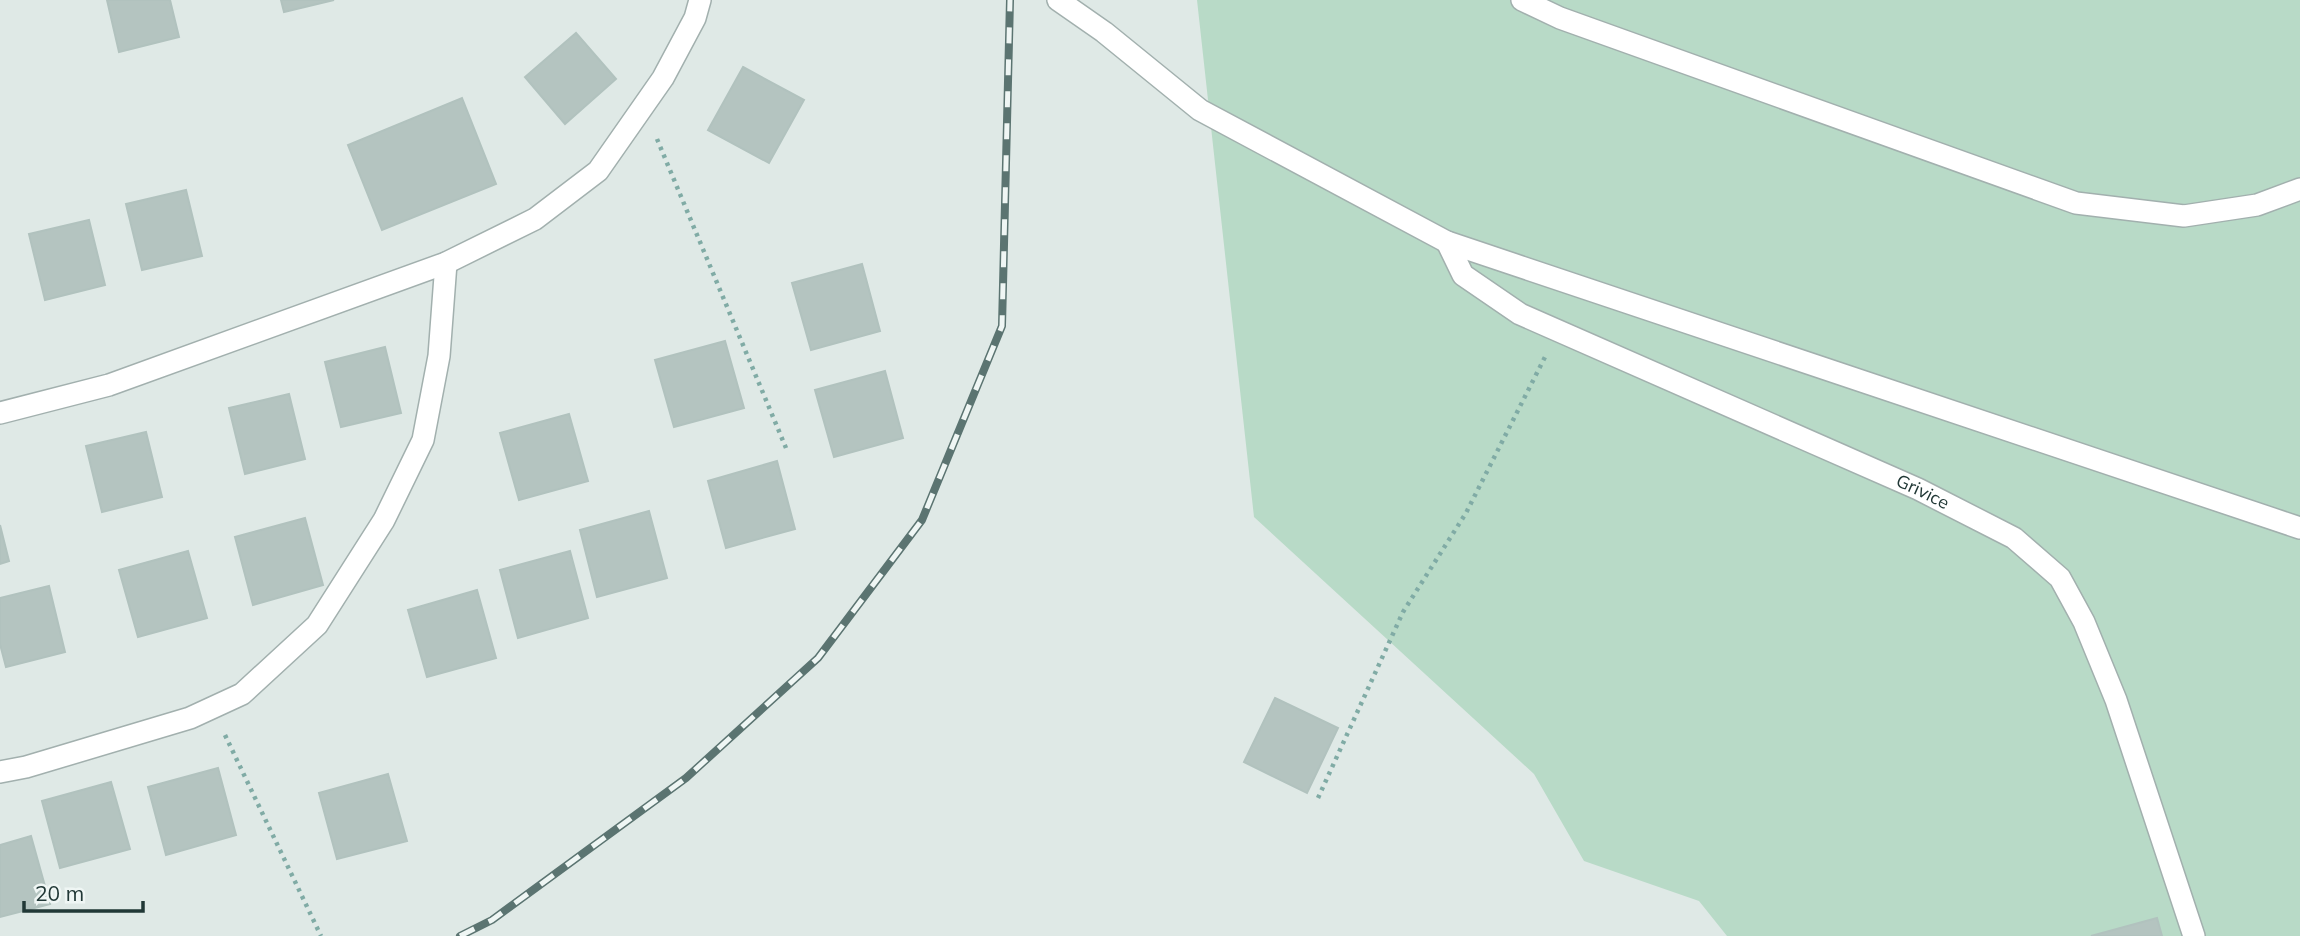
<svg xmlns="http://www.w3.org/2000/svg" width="2300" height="936" viewBox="0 0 2300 936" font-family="Mulish,sans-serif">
<rect width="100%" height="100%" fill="#dfe9e6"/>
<path fill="#b8dac7" d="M1197,0H2300V936H1727L1699,901L1584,861L1534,774L1254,517Z"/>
<path fill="#b4c4c0" stroke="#b1c2be" stroke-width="2" d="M107,0H170L179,37L119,52Z
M281,0H334L284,12Z
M576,33L616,79L565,124L525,77Z
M743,67L804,100L769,163L708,130Z
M462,98L496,184L382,230L348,145Z
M186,190L202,256L142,270L126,204Z
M89,220L105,285L45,300L29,234Z
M862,264L880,331L811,350L792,283Z
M725,341L744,408L674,427L655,360Z
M385,347L401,413L341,427L325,362Z
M885,371L903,438L834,457L815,390Z
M289,394L305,459L245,474L229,408Z
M569,414L588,481L519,500L500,433Z
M146,432L162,497L102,512L86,446Z
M777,461L795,529L726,548L708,481Z
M649,511L667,578L597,597L580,530Z
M305,518L323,585L253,605L235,537Z
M0,525L9,561L0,564Z
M188,551L207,618L138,637L119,570Z
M570,551L588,618L518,638L500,570Z
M49,586L65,652L6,667L0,644V598Z
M477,590L496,658L427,677L408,610Z
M1275,698L1338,728L1307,793L1244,762Z
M218,768L236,835L166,855L148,787Z
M388,774L407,841L337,859L319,793Z
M111,782L130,849L60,868L42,801Z
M31,836L50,904L0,917V845Z
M2157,918L2162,936H2091Z"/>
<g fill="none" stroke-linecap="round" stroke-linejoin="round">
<defs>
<g id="minor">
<path d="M1058,0L1104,32L1200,110L1447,242L2300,528"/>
<path d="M1522,0L1560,18L2076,203L2184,216L2257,205L2300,189"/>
<path id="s1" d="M1447,242L1463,275L1520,314L1918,489L2014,538L2060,578L2084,622L2116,700L2194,936"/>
<path d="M0,413L109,385L446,263L535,219L598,171L663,78L695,18L700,0"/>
<path d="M0,772L26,767L190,718L242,694L317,625L384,520L423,440L439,356L446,263"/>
</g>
</defs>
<use href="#minor" stroke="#a2b0ae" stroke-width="24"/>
<path stroke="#80aba5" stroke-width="4.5" stroke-dasharray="3.5 5" stroke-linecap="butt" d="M657,139L786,448
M225,735L321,936
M1318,798L1403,612L1466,513L1545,357"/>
<use href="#minor" stroke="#fff" stroke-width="21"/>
<defs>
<path id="rail" d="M460,936L492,920L686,778L818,658L922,520L1002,326L1010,0"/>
</defs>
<use href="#rail" stroke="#5b7471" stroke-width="8"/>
<use href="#rail" stroke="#eff6f4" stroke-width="5" stroke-dasharray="16" stroke-linecap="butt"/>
</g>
<g text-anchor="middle" stroke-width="7" stroke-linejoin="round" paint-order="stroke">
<g font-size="18" fill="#213836" stroke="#eff6f4">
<text dy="6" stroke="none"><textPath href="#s1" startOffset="546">Grivice</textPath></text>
</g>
</g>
<path d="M24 901v10h119v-10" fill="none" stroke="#213836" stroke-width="3.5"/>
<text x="35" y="901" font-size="21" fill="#213836" stroke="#eff6f4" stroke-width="5" paint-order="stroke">20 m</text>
</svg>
